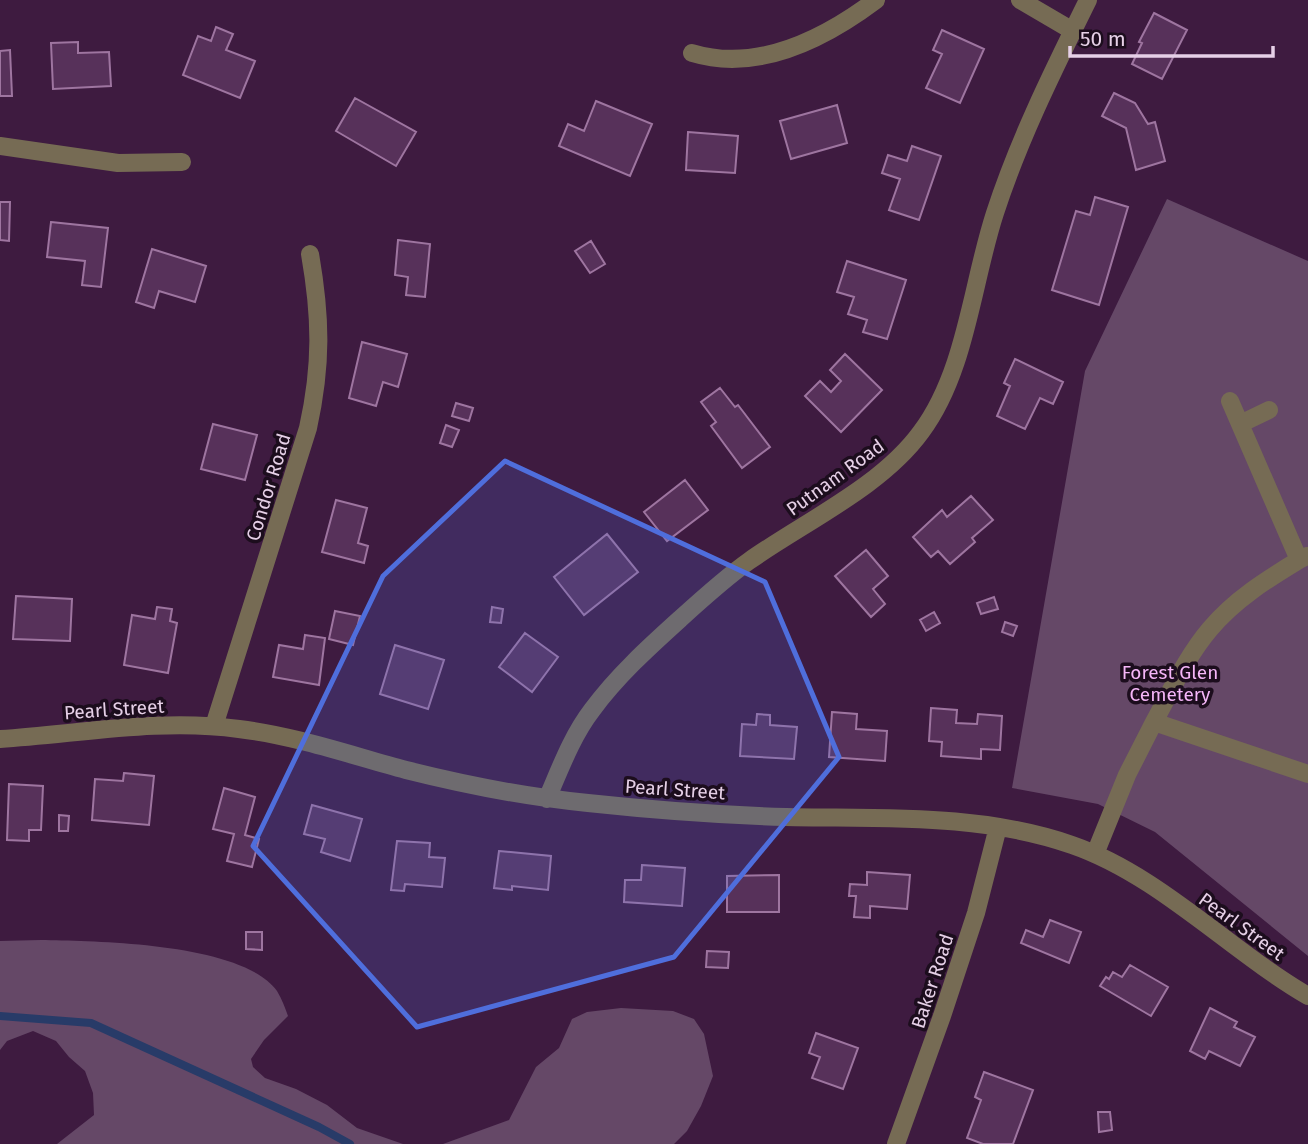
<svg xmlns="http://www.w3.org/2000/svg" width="1308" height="1144" viewBox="0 0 1308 1144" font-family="'Fira Sans',sans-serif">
<rect width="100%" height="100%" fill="#3e1b40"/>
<path fill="#654867" d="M1167,199L1308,261V956L1155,832L1098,804L1012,788L1085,371Z
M41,940C97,941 243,943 277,991C282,999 285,1008 288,1016L264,1040L251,1059L253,1067L265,1078L296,1089L327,1105L357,1128L403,1144H57L94,1115L93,1093L85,1071L69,1057L56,1041L33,1031L7,1041L0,1050V941Z
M621,1008L673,1011L694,1019L704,1034L713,1076L701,1106L687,1131L674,1144H443L509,1120L536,1067L559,1048L572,1019L587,1012Z"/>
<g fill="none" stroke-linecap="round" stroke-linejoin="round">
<path stroke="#283b68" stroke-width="8" d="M0,1016L91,1023L319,1127L350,1144"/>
</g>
<path fill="#57315a" stroke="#9e75a0" stroke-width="2" d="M1154,13L1187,30L1162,79L1132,64L1142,43L1139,42Z
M216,27L233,34L226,50L255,61L240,98L183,75L198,36L211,41Z
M942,30L984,49L960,103L926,88L942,54L933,50Z
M78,42V53L109,52L111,86L53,89L51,43Z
M10,50L12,96H0V51Z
M1114,93L1135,103L1148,124L1155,122L1165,161L1136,170L1126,128L1102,116Z
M355,98L416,132L396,166L336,131Z
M596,101L652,124L630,176L559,146L568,124L584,131Z
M837,105L847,143L791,159L780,121Z
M688,132L738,136L735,173L686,170Z
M912,146L941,156L919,220L889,210L900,179L882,173L888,155L907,161Z
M1095,197L1128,207L1099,305L1052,290L1076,211L1090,215Z
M0,202H10L9,241L0,240Z
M51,222L108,228L101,287L82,285L85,261L47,257Z
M398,240L430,244L425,297L406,295L408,277L395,275Z
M591,241L605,264L590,273L575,251Z
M152,249L206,266L195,302L159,291L154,308L136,302Z
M847,261L906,280L887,339L863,332L867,320L848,314L854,297L837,292Z
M362,342L407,354L398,387L383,382L376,406L349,398Z
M845,354L882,390L841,432L805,396L820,381L831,392L841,381L830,370Z
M1015,359L1063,382L1053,404L1040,398L1025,429L997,416L1010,386L1004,383Z
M720,388L735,407L738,405L770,447L742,468L711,426L716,422L701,402Z
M456,403L473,408L469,421L452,416Z
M213,424L257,435L245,480L201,469Z
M446,425L459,430L452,447L440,443Z
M685,480L708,510L667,541L644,512Z
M971,496L993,520L972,538L975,542L950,564L938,551L931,557L913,537L942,510L947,517Z
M336,500L367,508L358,543L368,546L364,563L322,552Z
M607,534L638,572L584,615L554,577Z
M866,550L888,576L873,589L885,604L871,617L835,576Z
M16,596L72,599L70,641L13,639Z
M994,597L998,609L981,614L977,603Z
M157,607L172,609L170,621L177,623L168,673L124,665L132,615L155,619Z
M492,607L503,609L501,623L490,622Z
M335,611L360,616L353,645L329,639Z
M934,612L940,623L926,631L920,620Z
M1005,622L1017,626L1013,636L1002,632Z
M525,633L558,657L532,692L499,667Z
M305,635L325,638L319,685L273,677L279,645L303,649Z
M395,645L444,660L428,709L380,694Z
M931,708L957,710L956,723L977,724L978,714L1002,716L1000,750L981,749V759L941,756L942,742L929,741Z
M832,712L857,714L856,729L887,731L885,761L829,757Z
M757,714L770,715V725L797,727L794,759L740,756L742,724L756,725Z
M124,773L154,776L149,825L92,820L95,779L123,781Z
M9,784L43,786L41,830H29V841L7,840Z
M224,788L255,797L245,835L259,839L252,867L227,861L234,834L213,829Z
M312,805L362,819L350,861L321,852L325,839L304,834Z
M59,815L69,816L68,831H59Z
M397,841L430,843L429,857L445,858L442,887L405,884L404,891L391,890Z
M499,851L551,856L548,890L512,886V890L494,888Z
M642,865L685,868L682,906L624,902L625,880H641Z
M867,872L910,875L907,909L870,906V918L854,917L856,896H849L850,884L867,885Z
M779,875V912H727V876Z
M1050,920L1081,932L1069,963L1021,943L1026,930L1043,937Z
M246,932H262V950L246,949Z
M707,951L729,952L728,968L706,967Z
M1130,965L1168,987L1151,1016L1100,986L1106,977L1109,979L1113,972L1122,977Z
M1210,1008L1237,1022L1234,1027L1255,1037L1240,1066L1209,1051L1205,1059L1190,1051Z
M816,1033L858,1048L843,1089L812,1078L820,1057L809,1053Z
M984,1072L1033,1090L1013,1144H983L967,1138L981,1100L975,1097Z
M1098,1112H1110L1112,1130L1099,1132Z"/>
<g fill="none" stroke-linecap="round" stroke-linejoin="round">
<path stroke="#766b54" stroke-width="18" d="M1020,0L1073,31
M692,53C758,73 824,39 876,0
M0,146L118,163L182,162
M1230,401L1299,560L1307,556
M1240,424L1269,410
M1299,560C1266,580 1234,600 1210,629C1187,656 1171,691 1154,722L1308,774
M214,726L308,428C322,365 321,317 310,254
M0,739C79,734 160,718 239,729C296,736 350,755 406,770C466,785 526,797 588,803C653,810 720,815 786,817C881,819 980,813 1072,845C1159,875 1229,950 1308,996
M547,799C560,769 572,736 592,710C617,676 649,647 680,619C702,599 725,578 749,561C804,522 881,487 921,432C966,372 972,283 995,213C1019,139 1054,69 1088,0
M1095,854L1127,775L1154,722
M896,1144L942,1016L976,913L998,827"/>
</g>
<path fill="#4f6edc" fill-opacity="0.2" stroke="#4f6edc" stroke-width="5" stroke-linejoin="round" d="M505,461L765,582L839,757L674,957L417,1027L253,846L383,576Z"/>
<g text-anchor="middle" stroke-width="7" stroke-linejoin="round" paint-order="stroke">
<g font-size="19" fill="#e6d0e7" stroke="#1c0d1d">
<text transform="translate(835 477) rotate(-36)" y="7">Putnam Road</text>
<text transform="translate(268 487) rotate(-73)" y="7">Condor Road</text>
<text transform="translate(114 709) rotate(-4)" y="7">Pearl Street</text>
<text transform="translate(675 789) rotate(4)" y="7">Pearl Street</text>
<text transform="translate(1242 926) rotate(36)" y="7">Pearl Street</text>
<text transform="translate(932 981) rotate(-72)" y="7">Baker Road</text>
</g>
<g font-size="19" fill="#f5b6f8" stroke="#1c0d1d">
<text x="1170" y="679">Forest Glen<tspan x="1170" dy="22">Cemetery</tspan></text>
</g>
</g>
<path d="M1070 46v10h203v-10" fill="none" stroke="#e6d0e7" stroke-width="3.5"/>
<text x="1080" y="46" font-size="21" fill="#e6d0e7" stroke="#1c0d1d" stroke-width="5" paint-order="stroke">50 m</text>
</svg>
